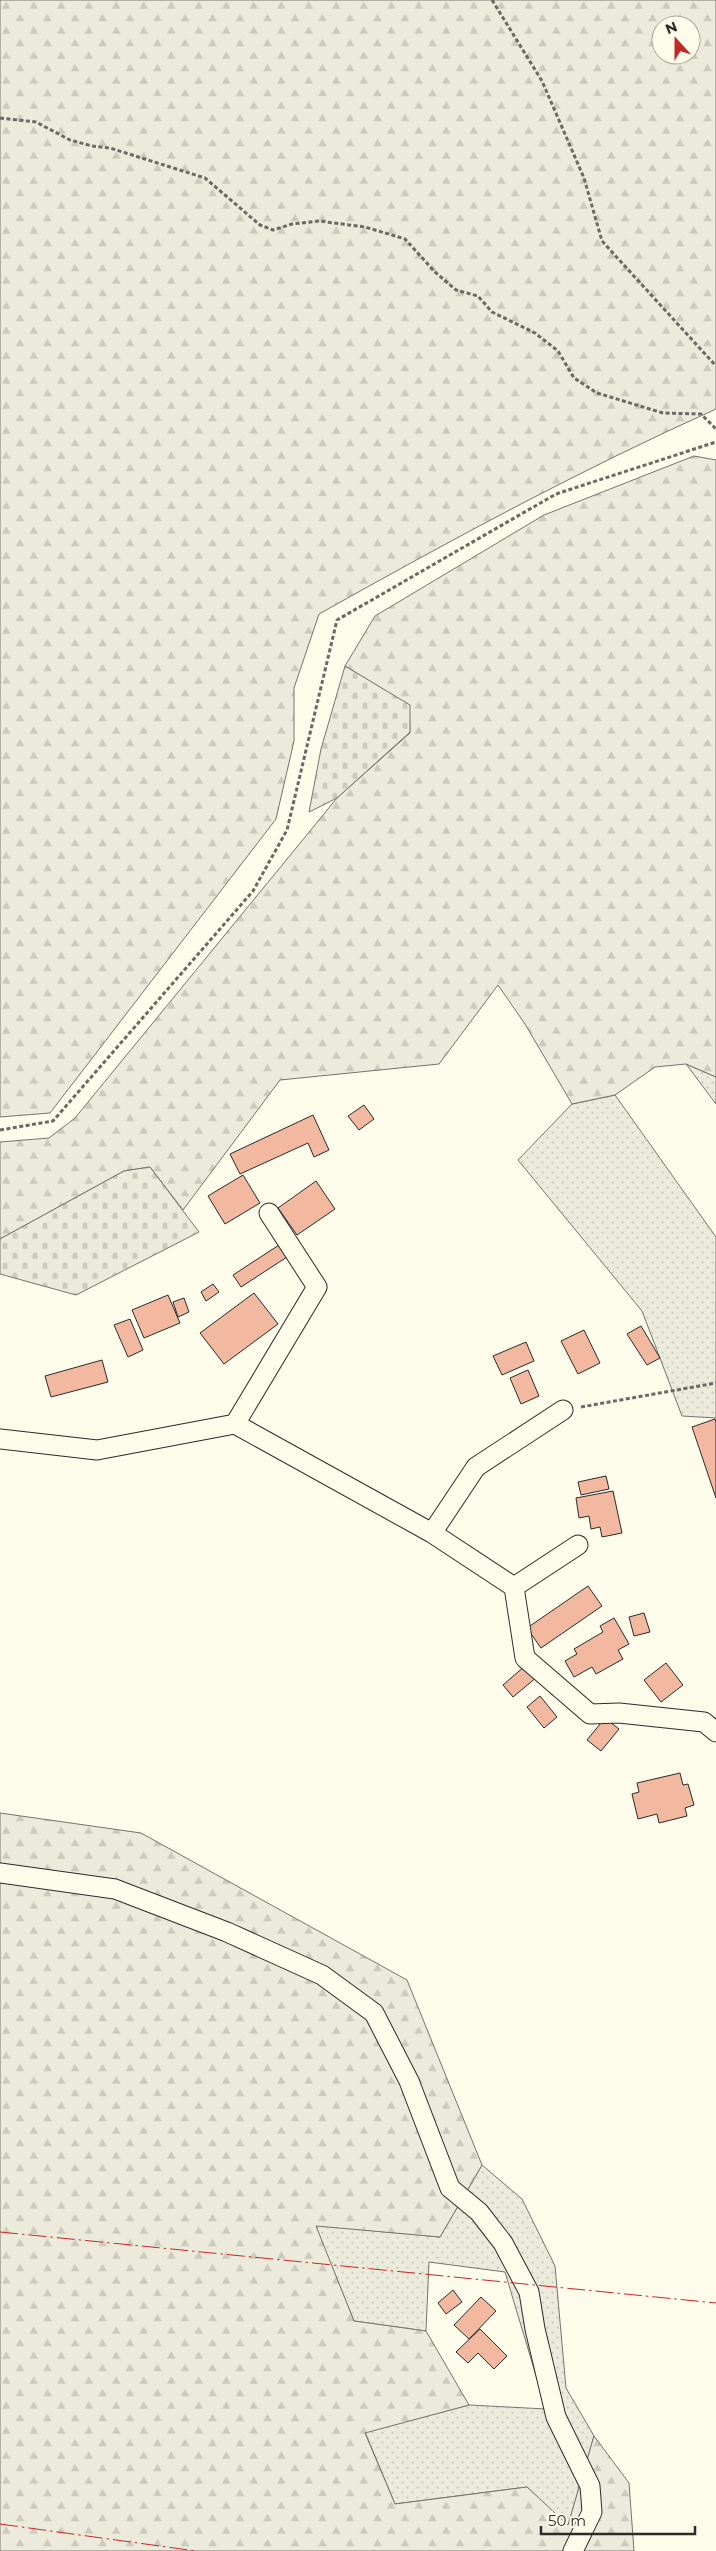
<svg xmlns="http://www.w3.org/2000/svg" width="716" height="2551" viewBox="0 0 716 2551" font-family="Montserrat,sans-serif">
<defs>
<pattern id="green-dots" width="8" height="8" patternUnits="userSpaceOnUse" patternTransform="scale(1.25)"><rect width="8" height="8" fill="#ecebdb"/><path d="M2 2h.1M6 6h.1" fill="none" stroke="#cbcabc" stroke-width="1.8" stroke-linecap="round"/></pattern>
<pattern id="forest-firs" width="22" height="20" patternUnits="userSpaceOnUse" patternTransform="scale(1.25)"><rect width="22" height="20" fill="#ecebdb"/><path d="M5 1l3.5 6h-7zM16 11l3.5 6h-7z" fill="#cbcabc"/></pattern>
<pattern id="cemetery-stones" width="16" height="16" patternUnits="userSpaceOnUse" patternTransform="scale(1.25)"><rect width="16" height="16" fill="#ecebdb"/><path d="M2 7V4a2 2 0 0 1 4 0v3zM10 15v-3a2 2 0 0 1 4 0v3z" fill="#cbcabc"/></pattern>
</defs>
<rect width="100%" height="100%" fill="#fdfbea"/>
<path fill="url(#green-dots)" stroke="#74746e" d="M686,1064L716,1077V1104Z
M615,1095L716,1237V1418L682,1416L642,1311L518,1160L572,1104Z
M482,2165L522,2199L555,2266L566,2388L594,2436L568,2526L527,2487L395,2504L365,2432L469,2405L546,2409L505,2272L429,2262L426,2331L354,2321L315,2225L440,2237Z"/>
<path fill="url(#forest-firs)" stroke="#74746e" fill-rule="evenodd" d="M0,0H716V409C580,470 449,541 319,614L294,688V741L276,819L50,1113L0,1117ZM661,25H691V55H661Z
M694,456L716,460V1077L686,1064L655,1067L615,1095L572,1104L525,1024L498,985L439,1064L280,1080L183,1210L150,1167L124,1171L0,1239V1142L49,1138L75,1118L337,798L410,733L409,705L345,666L375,616L544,515Z
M0,1813L141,1833L407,1980L482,2165L440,2237L316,2226L354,2321L426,2331L469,2405L365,2433L395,2504L527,2487L568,2525L594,2436L629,2483L634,2551H0Z"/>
<path fill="url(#cemetery-stones)" stroke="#74746e" d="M345,666L410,705V732L337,798L309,812L321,749Z
M150,1167L199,1232L76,1295L0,1274V1239L124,1171Z"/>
<path fill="#f2b8a0" stroke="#2b2b2b" d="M364,1105L374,1119L359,1130L348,1116Z
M313,1115L329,1150L314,1157L308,1143L240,1174L230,1154Z
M243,1175L260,1203L225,1224L208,1196Z
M316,1181L335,1209L297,1235L278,1208Z
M279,1245L287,1257L241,1287L233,1275Z
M213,1284L219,1292L206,1301L201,1292Z
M254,1293L278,1324L224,1364L200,1333Z
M168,1295L180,1323L144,1338L132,1310Z
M184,1298L189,1312L178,1317L173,1302Z
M130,1319L143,1350L128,1357L114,1325Z
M641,1326L660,1358L647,1365L627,1334Z
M584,1330L600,1363L578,1374L561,1341Z
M526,1342L534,1361L502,1375L493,1356Z
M102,1360L108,1382L51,1397L45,1376Z
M528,1370L539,1396L521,1404L510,1378Z
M715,1419L716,1422V1498L692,1427Z
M606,1476L609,1489L581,1495L578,1482Z
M613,1491L622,1533L602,1537L600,1527L591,1529L589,1516L579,1518L576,1498Z
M588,1586L602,1606L541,1648L527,1628Z
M644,1613L650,1632L634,1636L629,1617Z
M614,1618L629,1644L618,1650L623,1659L596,1674L592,1667L574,1677L565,1661L577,1654L574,1649L603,1632L600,1626Z
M666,1663L683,1685L661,1702L644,1680Z
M526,1665L537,1677L513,1697L503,1685Z
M540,1696L557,1717L544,1728L527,1707Z
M605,1718L619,1729L601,1751L587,1740Z
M680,1773L683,1785L688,1784L694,1805L685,1808L687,1816L659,1823L657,1814L638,1819L632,1794L639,1792L637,1783Z
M453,2290L462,2302L446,2314L438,2303Z
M481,2297L496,2311L469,2339L454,2325Z
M480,2329L507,2356L494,2369L478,2353L468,2363L456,2352Z"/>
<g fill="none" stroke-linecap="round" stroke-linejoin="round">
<defs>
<path id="minor" d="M235,1424L317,1287L269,1213
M0,1439L97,1450L235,1424L432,1533L514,1587L525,1658L590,1714L619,1713L704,1722L716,1732
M432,1533L476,1467L563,1410
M514,1587L578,1545
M0,1873L115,1889L227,1932L322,1975L374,2013L409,2081L450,2188L479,2212L503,2243L529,2292L535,2329L556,2417L590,2486L592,2512L573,2551"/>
</defs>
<use href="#minor" stroke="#2b2b2b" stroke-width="21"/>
<path stroke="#6a6964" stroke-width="3" stroke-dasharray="4 2.5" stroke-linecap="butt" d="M492,0L542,81L584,178L602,241L716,366
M0,118L36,122L70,140L92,146L110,148L205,178L260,225L273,230L292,224L319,221L365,227L405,239L435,272L456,290L478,296L492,312L535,333L558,351L574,378L597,393L663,413L701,414L716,429
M0,1130L53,1121L253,891L287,830L337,620L556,494L716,442
M581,1407L716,1383"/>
<use href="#minor" stroke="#fdfbea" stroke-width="19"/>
<path stroke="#c62828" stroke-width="1" stroke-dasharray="18 4 2.5 4" stroke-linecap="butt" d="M0,2232L716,2303
M0,2524L196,2551"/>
</g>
<g transform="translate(676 40) rotate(339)"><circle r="24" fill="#fdfbea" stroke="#a9a89e"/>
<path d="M0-4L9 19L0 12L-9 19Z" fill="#c62828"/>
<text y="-8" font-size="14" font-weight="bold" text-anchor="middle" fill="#2b2b2b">N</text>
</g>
<path d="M541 2526v8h154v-8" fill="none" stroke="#2b2b2b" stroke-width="2.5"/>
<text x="548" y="2526" font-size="15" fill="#2b2b2b" stroke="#fdfbea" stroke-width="4" paint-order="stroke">50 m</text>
</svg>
